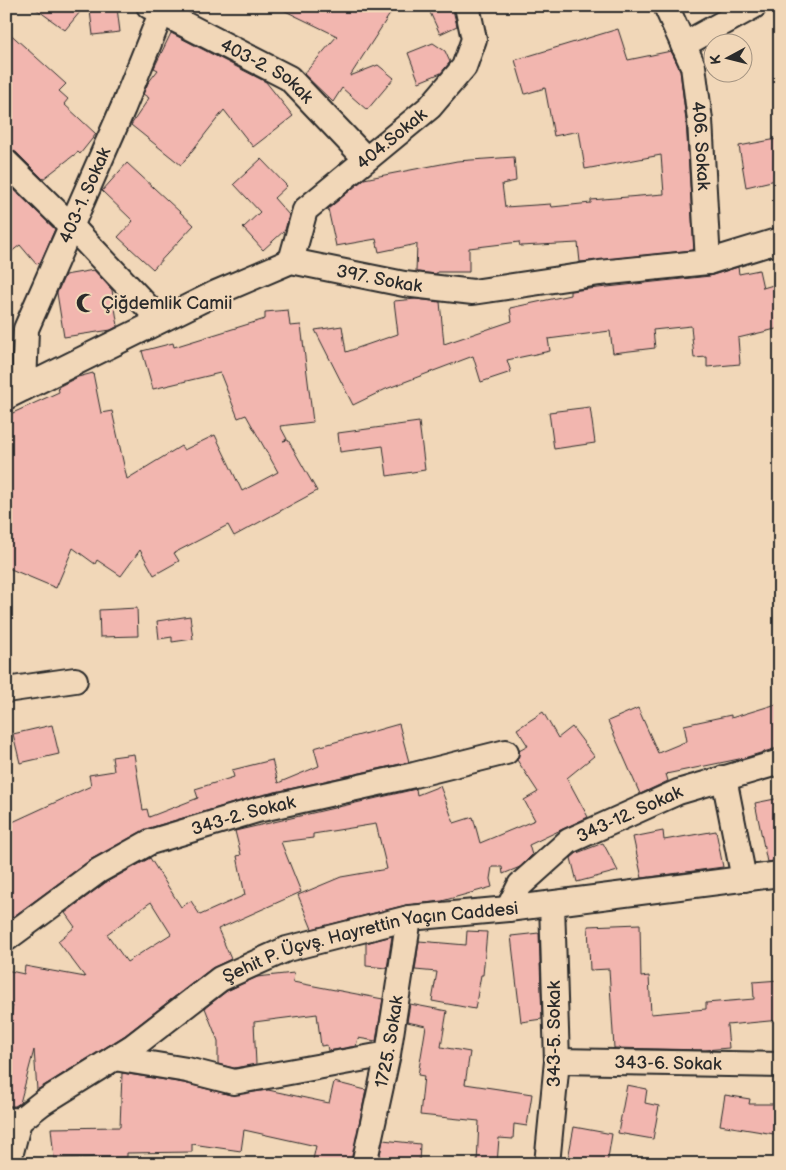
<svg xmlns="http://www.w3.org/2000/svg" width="786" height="1170" viewBox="0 0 786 1170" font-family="'Balsamiq Sans',sans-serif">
<rect width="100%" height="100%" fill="#f1d7b8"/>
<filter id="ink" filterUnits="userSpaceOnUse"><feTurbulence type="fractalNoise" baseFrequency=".02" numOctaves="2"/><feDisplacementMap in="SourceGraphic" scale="10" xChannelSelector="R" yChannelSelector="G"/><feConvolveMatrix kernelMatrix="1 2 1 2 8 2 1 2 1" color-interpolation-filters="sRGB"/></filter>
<g filter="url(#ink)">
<path fill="#f2b6af" stroke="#2b2b2b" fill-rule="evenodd" d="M32,6H85L65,30Z
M275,6H378L390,14L350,76L378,65L394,78L367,110L342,88L333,102L304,74L337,36Z
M427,6H452L457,26L440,34Z
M117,8L120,32L93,35L90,11Z
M618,29L628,60L671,51L680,70L686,121L694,250L580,262L578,243L520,246L519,242L469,248V272H437V274L416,272L417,244L379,252L376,239L336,246L328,209L364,179L457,161L514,157L516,181L502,184L505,207L551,204L552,207L591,203V200L664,194L661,155L585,169L579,131L554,136L545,88L525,94L515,60Z
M6,30L66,84L59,91L68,99L64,104L96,134L80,154L78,152L43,179L16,152L6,149Z
M171,33L266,82L293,116L253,147L224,110L181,165L131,125L149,98L143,94L148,83L158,70L154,68Z
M433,43L445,51L450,62L441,73L419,82L408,53Z
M777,139L780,149V179L746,187L739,146Z
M261,159L287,186L274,198L289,215L285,230L263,250L243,228L260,212L234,184Z
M127,163L194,225L153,269L118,237L133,221L102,191Z
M6,182L55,229L41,261L37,265L20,245L6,256Z
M738,267L739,274L759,270L763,288L780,283V328L738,338L740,364L707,367V357L694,358L691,326L653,330L655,348L613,353L610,331L548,339L550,351L507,360L511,372L481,382L473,356L386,389L353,405L315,330L342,326L346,352L398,334L394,301L416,299L440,302L444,344L512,321L510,308L570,295V291L710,276Z
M94,270L112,290L118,326L111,330L64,337L57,293L65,275Z
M288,310L290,326L301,325L313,422L280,426L287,439L283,441L288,440L317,491L234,536L228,525L174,553L179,561L154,575L140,550L121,576L97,560L95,564L73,548L56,588L6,567V416L59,392L58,387L78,377L93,373L101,413L112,411L127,479L181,446L184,450L215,435L242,491L278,472L246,415L238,418L220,373L153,389L142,351L173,343L174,347L265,319V312Z
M590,407L595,443L554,449L549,412Z
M419,422L425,470L387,476L383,446L340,452L338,433Z
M137,608L138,636L100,637L99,610Z
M190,616L193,639L172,642V637L159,639L157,621Z
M780,703V747L744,758L666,774L668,781L640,794L608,721L638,708L658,753L687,741L684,725L731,715V718Z
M543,712L558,738L572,727L594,756L567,778L588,817L529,845L532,855L520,867L503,874L502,867H492L490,879L492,887L442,901L406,905L312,929L298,895L341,877L387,869L376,824L313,834V838L281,842L301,892L218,929L231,959L212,968L124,1036L37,1090L34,1050L20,1103L15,1106H6V1038L13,1006L6,1004V970L24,974L25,966L85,977L58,941L75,927L65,913L105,883L150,858L181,907L191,901L200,915L245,895L237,856L241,855L235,831L416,789L417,795L440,786L454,823L473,817L480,843L535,820L524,800L538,792L517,760L519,751L528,746L517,729ZM151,902L171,934L127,962L107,934Z
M399,724L409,762L254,797L146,829L90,860L6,922V825L91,786L89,775L114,771L112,757L134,754L143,810L147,809L149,817L198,798L195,789L234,777L232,770L272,760L278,783L319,766L314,748Z
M52,725L59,754L20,763L13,734Z
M780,798V860L767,862L755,803Z
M663,831L664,840L716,831L723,867L642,878L633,837Z
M603,843L618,871L577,882L571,858L577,853Z
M640,924L641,977L649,976L651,1014L706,1009V1003L754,999L753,982L780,980V1020L727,1025L729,1048L705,1050L614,1048L609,969L590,970L588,926Z
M467,931L487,932L483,975H481L475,1009L432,1001L437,972L415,970L419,941L466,945Z
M539,933L542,1019L521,1022L511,936Z
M392,936L387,968L366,966V943Z
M294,973L293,982L383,999L376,1041L358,1038L356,1046L328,1051L327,1045L321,1046L317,1014L254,1022L256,1064L234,1068L218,1064V1041L205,1008L227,991L257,977Z
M410,1004L447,1011L441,1047L470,1052L465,1084L532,1094L527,1126L514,1124L513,1139L499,1138L497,1164H477L479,1121L420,1115L424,1076L418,1075L426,1026L407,1022Z
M122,1073L184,1083L231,1095L268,1090L329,1103L334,1082L366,1090L351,1164H312L316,1146L244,1130L241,1151L192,1144V1152L127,1153V1157L54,1158L51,1128L120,1127Z
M627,1085L647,1089L645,1103L659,1106L653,1139L618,1133Z
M725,1095L750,1099L749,1104H780V1135L720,1125Z
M574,1127L612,1134L607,1164H567Z
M383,1140L420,1144L419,1164H378Z"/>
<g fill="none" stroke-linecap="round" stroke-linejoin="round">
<defs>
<g id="minor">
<path id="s1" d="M149,6L289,78L366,159"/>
<path id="s2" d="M666,6L693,66L700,120L708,262"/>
<path d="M683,45L754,6"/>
<path d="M6,162L71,226L160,320"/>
<path id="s3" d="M291,261L305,210L430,107L464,67L474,39L467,6"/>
<path id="s4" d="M24,388L26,329L123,108L164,6"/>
<path id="s5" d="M6,397L216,293L291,261L404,284L473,292L600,273L708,262L780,240"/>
<path d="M6,690L75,680"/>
<path d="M724,778L744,879"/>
<path id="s6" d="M508,909L520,885L569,841L678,792L780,762"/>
<path id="s7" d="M6,939L98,871L150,842L257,810L414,775L506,752"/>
<path d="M114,1058L187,1070L234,1082L388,1054"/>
<path id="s8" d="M557,1061L780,1065"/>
<path id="s9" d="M6,1119L19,1121L42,1103L132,1047L220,979L287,949L409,918L508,909L780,874"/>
<path d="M8,1164L19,1121"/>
<path id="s10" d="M364,1164L388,1054L409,918"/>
<path d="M547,1164L557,1061L552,904"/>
</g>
</defs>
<use href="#minor" stroke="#2b2b2b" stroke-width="28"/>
<use href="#minor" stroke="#f1d7b8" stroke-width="24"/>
</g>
</g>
<defs>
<symbol id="mosque-bare" viewBox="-9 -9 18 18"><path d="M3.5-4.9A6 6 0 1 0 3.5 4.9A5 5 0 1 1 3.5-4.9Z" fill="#2b2b2b" stroke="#f1d7b8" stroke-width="2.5" paint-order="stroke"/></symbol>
</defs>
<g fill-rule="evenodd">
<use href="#mosque-bare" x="72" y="289" width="28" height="28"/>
</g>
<g text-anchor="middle" stroke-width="4.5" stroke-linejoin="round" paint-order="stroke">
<g font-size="18" fill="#2b2b2b" stroke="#f1d7b8">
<text dy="6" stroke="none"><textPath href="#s1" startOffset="135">403-2. Sokak</textPath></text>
<text dy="6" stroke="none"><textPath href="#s3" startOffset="165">404.Sokak</textPath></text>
<text dy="6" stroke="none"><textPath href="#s2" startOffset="146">406. Sokak</textPath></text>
<text dy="6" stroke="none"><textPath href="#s4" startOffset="205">403-1. Sokak</textPath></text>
<text dy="6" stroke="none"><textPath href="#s5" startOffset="406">397. Sokak</textPath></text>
<text dy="6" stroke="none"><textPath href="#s6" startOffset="159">343-12. Sokak</textPath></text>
<text dy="6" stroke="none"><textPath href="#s7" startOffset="271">343-2. Sokak</textPath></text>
<text dy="6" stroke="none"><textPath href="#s9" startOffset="416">Şehit P. Üçvş. Hayrettin Yaçın Caddesi</textPath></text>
<text transform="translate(554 1034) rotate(-90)" y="6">343-5. Sokak</text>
<text dy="6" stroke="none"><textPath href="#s10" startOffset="125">1725. Sokak</textPath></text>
<text dy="6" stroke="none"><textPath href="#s8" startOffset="111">343-6. Sokak</textPath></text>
</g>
<g font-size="18" fill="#2b2b2b" stroke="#f1d7b8" text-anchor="start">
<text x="101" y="309">Çiğdemlik Camii</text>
</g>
</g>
<rect width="786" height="1170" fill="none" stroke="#f1d7b8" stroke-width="25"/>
<rect x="12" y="12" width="761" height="1145" fill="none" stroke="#2b2b2b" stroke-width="2" filter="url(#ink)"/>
<g transform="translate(728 58) rotate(263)"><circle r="24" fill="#f1d7b8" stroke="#a29280"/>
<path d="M0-4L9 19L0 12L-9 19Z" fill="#2b2b2b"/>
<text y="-8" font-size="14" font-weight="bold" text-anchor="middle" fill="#2b2b2b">K</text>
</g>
</svg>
